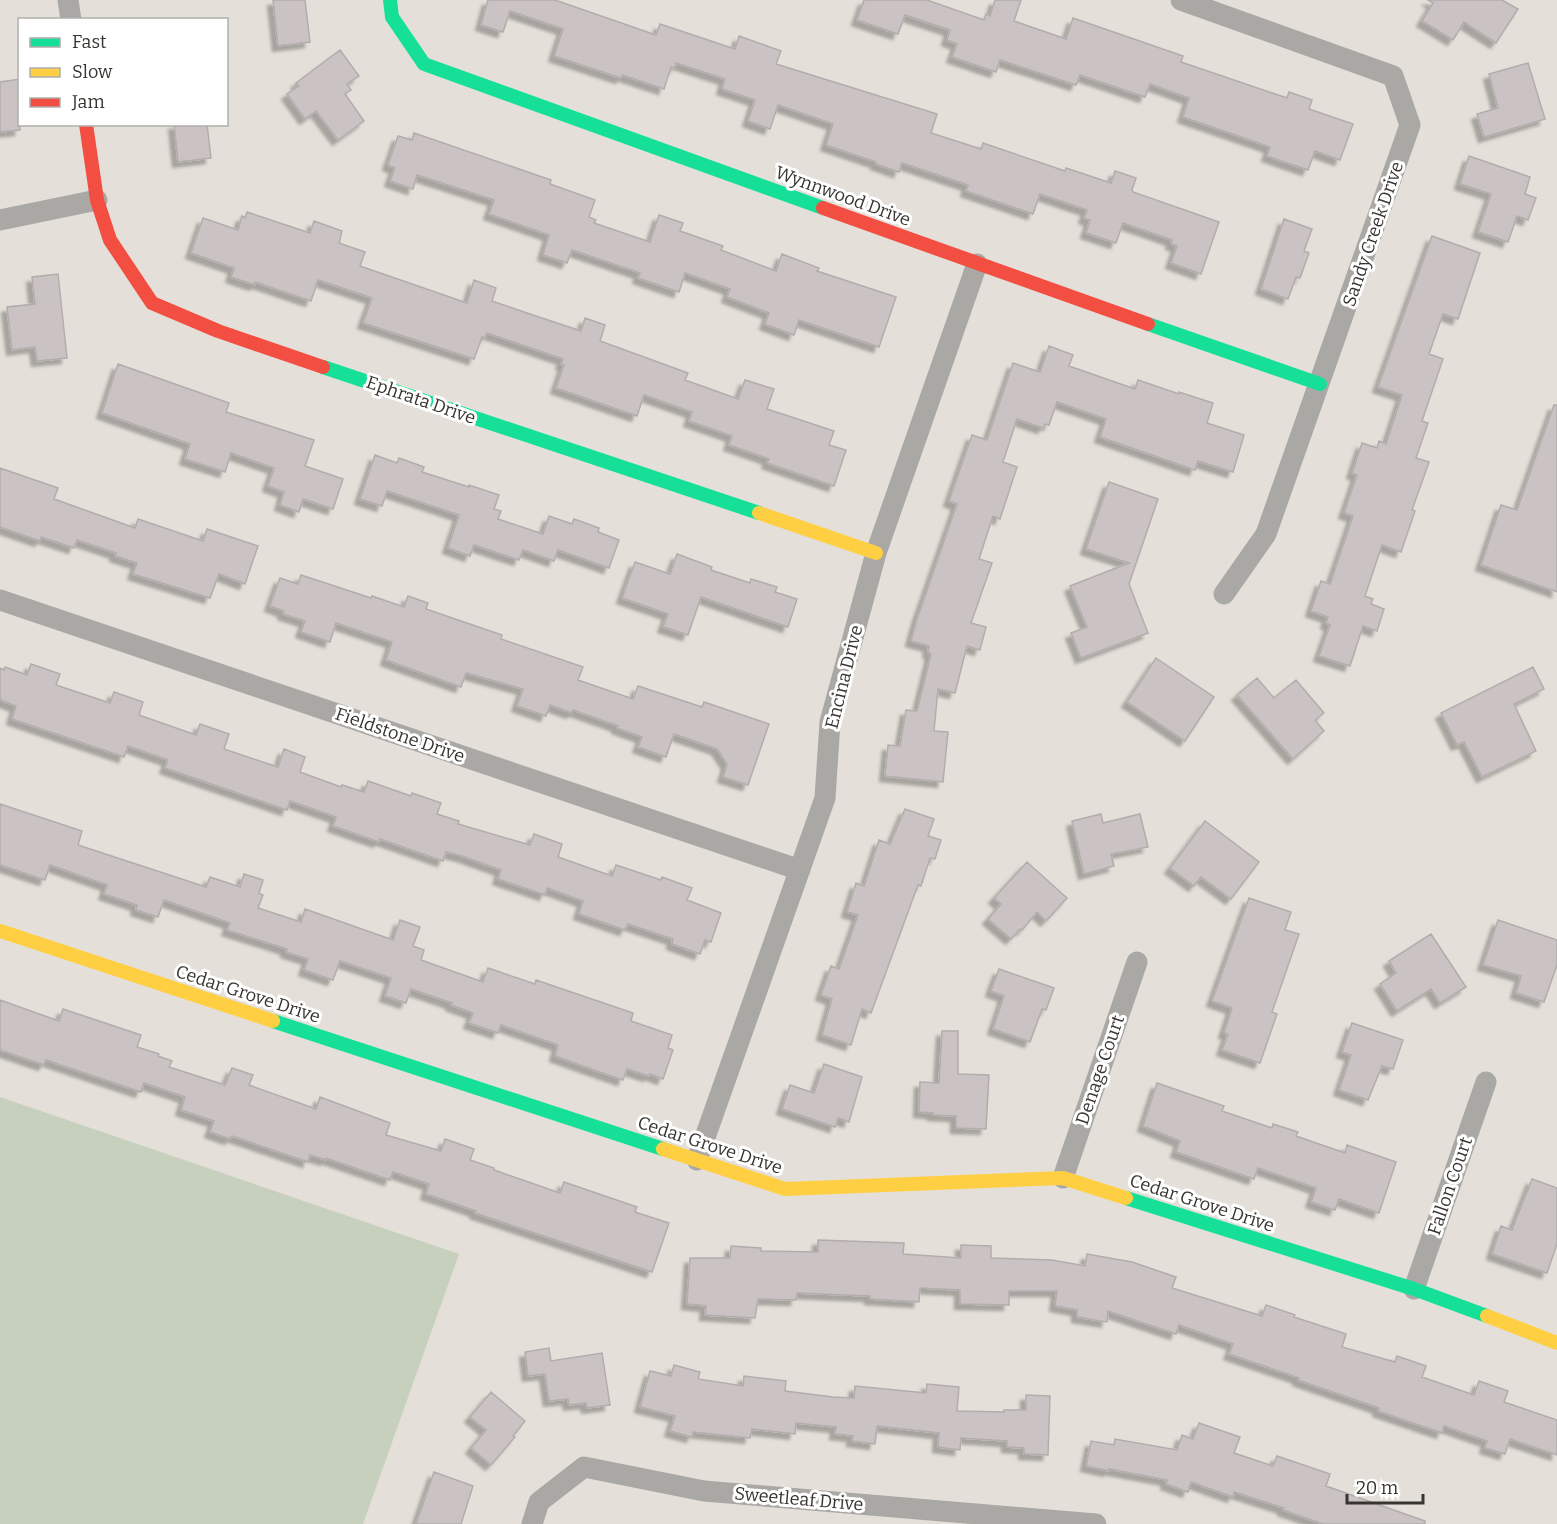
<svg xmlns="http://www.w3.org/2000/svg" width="1557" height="1524" viewBox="0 0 1557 1524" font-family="Bitter,serif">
<defs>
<filter id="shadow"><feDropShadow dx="-5.5" dy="5.5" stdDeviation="1.5" flood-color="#0004"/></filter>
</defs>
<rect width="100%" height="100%" fill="#e4e0d9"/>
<path fill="#c7d0bc" d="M0,1097L459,1254L363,1524H0Z"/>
<path fill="#cbc2c4" stroke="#b2adac" stroke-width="1.5" filter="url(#shadow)" d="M273,0H305L310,42L278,46Z
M488,0H555L656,35L660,24L735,49L739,36L781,51L776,64L937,114L931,133L981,149L983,143L1065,171L1066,168L1111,183L1115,171L1136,178L1132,190L1133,192L1219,222L1201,274L1171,263L1177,246L1171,244L1172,240L1123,223L1116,243L1086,233L1090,220L1084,218L1087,210L1040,194L1033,214L966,191L968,185L902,163L899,172L876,164V162L826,145L833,124L778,105L770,129L748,121L755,100L722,89L725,79L676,63L675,68L671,67L664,89L622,75L621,78L554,56L563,29L510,11L503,32L481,25Z
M864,0H927L984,20L986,14L990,16L995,0H1021L1014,21L1066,39L1073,18L1183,56L1181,62L1287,98L1289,92L1312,100L1309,109L1353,124L1340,160L1315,151L1308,170L1267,156L1270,147L1183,117L1189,98L1150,84L1145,97L1080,75L1076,85L1000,60L996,72L952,57L957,44L947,40L950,30L905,15L898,34L857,20Z
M1428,0H1502L1518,9L1496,43L1464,22L1453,40L1422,21L1433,3Z
M340,50L359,76L347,84L351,90L345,94L364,121L338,140L316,111L305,119L287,94L299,86L296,83Z
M1528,63L1545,119L1484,137L1477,114L1498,108L1489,74Z
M20,79V130L0,132V82Z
M174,124H207L211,158L178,162Z
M414,133L551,180L550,184L595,200L589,217L596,220L594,223L650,242L659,215L683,223L680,231L723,246L721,250L776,271L782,254L819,268L817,271L896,297L879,347L799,320L794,335L765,324L769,313L727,297L730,289L685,273L679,292L638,278L640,273L572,250L567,263L543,255L549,235L489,214L494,200L417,175L413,189L390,181L395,168L388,165L398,136L412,140Z
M1469,156L1530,177L1525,194L1536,198L1528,220L1517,216L1508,242L1478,232L1491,194L1460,184Z
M247,212L310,233L314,221L342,231L339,243L365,252L360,266L467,303L474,280L496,288L492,301L524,312L581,331L585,318L605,325L600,341L688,373L685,380L738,399L745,380L774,389L767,409L834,431L829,445L846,450L834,486L767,463L769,459L729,445L732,436L689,421L692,412L644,395L637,416L556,388L564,365L561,364L563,359L487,333L485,338L482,337L474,359L363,323L372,298L318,280L311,301L255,282V285L231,277L234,268L191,253L203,218L238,230L242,216L245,218Z
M1284,219L1312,229L1304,251L1309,253L1300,278L1296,277L1288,299L1261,289Z
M1432,236L1480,253L1458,319L1443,314L1429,354L1443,359L1422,421L1428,423L1416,458L1429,462L1412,510L1415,511L1401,552L1382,545L1365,596L1373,599L1371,604L1384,609L1377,631L1363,626L1350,666L1319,656L1330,625L1326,623L1328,617L1311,611L1321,581L1330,584L1353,516L1344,513L1357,475L1352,473L1362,443L1377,448L1379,441L1386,444L1402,395L1378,387Z
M58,274L67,358L37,361L35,347L12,350L7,307L35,304L32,277Z
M1049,346L1073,355L1069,366L1135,389L1138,380L1179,394V392L1213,403L1207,423L1244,435L1233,472L1198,461L1195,470L1100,437L1106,419L1057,402L1049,425L1045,424L1043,428L1017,419L1003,462L1017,467L1000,519L993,516L979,559L992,563L971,623L986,627L980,650L967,646L955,693L938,689L934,731L948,732L943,782L885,776L888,745L900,746L906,710L917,711L931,654L928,652L929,646L911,641L917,619L957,504L949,501L972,435L987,440L1013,363L1040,372Z
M118,364L229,403L226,412L314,440L305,466L343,479L333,509L303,499L299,512L280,505L284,492L268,486L274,468L231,453L225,472L185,459L190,444L102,413Z
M1554,405H1557V592L1481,565L1501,505L1517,510Z
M375,455L397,463L399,458L424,467L422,472L469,487V485L499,495L494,509L501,511L498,519L543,534L549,516L572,524L574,519L599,528L598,532L619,540L609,568L558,550L554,561L523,550L519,560L474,545L470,556L448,548L459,515L387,491L382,506L360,499Z
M0,468L58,488L54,499L135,528L138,519L203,541L207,529L258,546L245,584L219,574L210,598L133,574L137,563L115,556L116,553L77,540L74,548L41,537L40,541L0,527Z
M1109,482L1158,499L1129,584L1148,633L1081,658L1071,633L1087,627L1070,586L1129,563L1086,549Z
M677,554L712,567L711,570L750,583L751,579L777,587L775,592L797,599L788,627L701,597L688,635L663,627L668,614L622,598L635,562L670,574Z
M301,575L371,598L372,596L404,607L408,596L428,603L426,609L502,635L501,639L583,667L578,680L633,699L638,686L702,707L704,702L769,724L748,785L723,777L727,764L717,749L674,734L666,757L638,747L642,737L617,728L618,726L573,710L572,713L550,705L546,716L517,706L523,689L466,673L461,687L386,660L392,642L336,623L330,642L301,632L305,621L283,614L284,611L270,606L280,578L298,584Z
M1156,658L1214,697L1185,741L1127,702Z
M31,664L60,674L56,685L110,703L114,692L143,702L139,715L196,735L200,724L229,734L224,749L278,767L284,749L305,757L300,772L341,787L342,785L364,792L368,781L411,796L412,793L441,803L437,814L459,821L458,824L530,845L534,834L562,844L558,857L612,876L616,865L661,880L662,877L692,888L687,900L721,913L711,942L705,940L700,954L672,944L673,939L628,924L625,930L579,914L583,901L547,888L545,895L498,879L501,870L462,856L446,852L443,861L380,839L379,842L333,826L336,817L290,801L287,810L165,768L168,760L128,746L124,757L12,719L16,706L0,700V668L4,670L5,667L27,675Z
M1533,667L1544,689L1514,704L1536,751L1482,777L1464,742L1457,745L1441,713Z
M1257,678L1274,698L1296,680L1324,713L1315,720L1324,731L1293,759L1237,695Z
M0,804L82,831L78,845L206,887L210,877L240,887L244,874L263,880L259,893L263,895L258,908L301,922L305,909L393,940L400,920L420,927L413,946L424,950L421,960L483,982L488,968L535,984L536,980L633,1013L631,1021L672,1035L668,1048L673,1050L663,1079L650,1074L649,1076L627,1069L623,1080L594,1070L555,1056L558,1045L501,1025L498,1033L469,1023L473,1013L451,1005L452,1003L411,989L406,1003L385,996L391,978L340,961L333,980L304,970L308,959L286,952L287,949L227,930L230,923L164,900L158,917L136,910L137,905L104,894L107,885L50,865L45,880L0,865Z
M905,809L934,819L928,836L941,840L935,859L930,858L921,886L918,885L871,1013L862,1009L851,1045L822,1035L832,999L821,995L831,966L839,969L858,915L847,912L856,883L864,886L879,840L890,844Z
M1101,814L1103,823L1140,814L1148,847L1111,854L1114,866L1084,874L1072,821Z
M1205,821L1259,862L1231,899L1201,877L1194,886L1170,868Z
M1027,862L1067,898L1046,921L1037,912L1022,930L1020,929L1011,939L988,919L1001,904L994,898Z
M1249,898L1291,912L1285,930L1299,934L1272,1012L1277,1014L1260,1063L1222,1050L1228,1034L1224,1033L1232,1008L1212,1001Z
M1498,920L1557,940V965L1544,1002L1516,993L1521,976L1483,965Z
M1431,934L1466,987L1440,1003L1431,989L1397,1011L1380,984L1396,973L1389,961Z
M999,969L1054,988L1046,1010L1042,1009L1030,1042L993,1029L1004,996L991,991Z
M0,1000L59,1021L63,1009L141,1035L137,1047L159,1054L158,1056L172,1061L169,1067L225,1085L232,1068L253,1075L249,1085L316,1109L320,1097L390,1123L386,1135L441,1151L445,1139L474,1149L470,1160L494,1168V1170L560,1193L564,1182L637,1207L635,1212L669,1223L652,1272L475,1213L476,1211L426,1194L429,1184L393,1172L390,1180L326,1158V1160L310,1155L308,1162L232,1136L230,1139L210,1132L214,1121L181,1110L185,1097L144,1083L141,1092L46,1060L44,1065L0,1050Z
M1352,1023L1403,1040L1393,1069L1382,1066L1368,1100L1339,1090L1351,1055L1342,1052Z
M942,1031H958V1074L989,1075L986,1129L956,1128V1116L933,1115V1113L919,1112L920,1082L939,1083Z
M824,1064L862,1077L849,1122L838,1118L835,1127L782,1109L790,1085L814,1093Z
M1157,1083L1224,1106L1222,1111L1272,1128L1273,1124L1298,1132L1296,1136L1345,1153L1347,1145L1396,1162L1379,1213L1339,1199L1335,1210L1311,1202L1316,1188L1258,1168L1254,1179L1176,1152L1180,1141L1143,1126Z
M1532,1179L1557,1188V1244L1547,1273L1492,1254L1501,1226L1512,1230Z
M818,1240L904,1243L903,1254L961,1258V1245L991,1246V1258L1052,1260L1085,1266L1087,1254L1132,1262L1176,1277L1172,1288L1262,1316L1266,1305L1295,1315L1294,1317L1346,1334L1342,1347L1395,1362L1397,1356L1426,1366L1422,1377L1474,1395L1479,1381L1508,1391L1504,1402L1557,1420V1455L1510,1439L1505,1454L1485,1448L1487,1441L1444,1426L1442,1433L1378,1411L1379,1408L1298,1380L1299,1378L1229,1354L1233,1344L1179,1325L1176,1334L1108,1311L1107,1322L1077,1317V1310L1055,1306L1057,1291H1009V1305L960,1304V1290L920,1288L919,1302L870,1299V1296L797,1293L796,1300L758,1299L755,1318L705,1315L706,1306L687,1304L690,1258H730L731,1246L761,1248V1251L818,1252Z
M549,1348L551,1361L602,1353L610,1405L587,1408L586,1403L569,1405L568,1399L549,1401L545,1374L528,1376L525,1352Z
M674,1365L700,1372L698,1379L743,1386L744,1376L786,1381L785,1391L833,1397L854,1398L855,1386L926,1393L927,1384L959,1387L957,1411L1004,1412V1410H1026V1395L1050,1396L1048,1455L1024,1454V1448L1007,1447V1441L961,1438L960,1450L938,1447L939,1433L877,1426L875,1444L852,1441L853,1436L835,1434L836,1427L796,1423L795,1434L752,1429L750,1438L693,1432L692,1437L670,1431L675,1416L640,1407L650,1371L671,1376Z
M491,1392L525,1421L513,1436L515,1437L491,1465L471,1448L486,1430L470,1417Z
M1199,1423L1240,1437L1234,1453L1273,1466L1277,1456L1330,1474L1326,1486L1425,1521V1524H1323L1283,1510L1284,1508L1234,1492L1233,1497L1191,1482L1188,1492L1166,1484L1167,1480L1109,1469V1471L1086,1466L1091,1441L1114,1445L1115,1439L1177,1450L1182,1435L1193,1439Z
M434,1472L473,1486L461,1524H416Z"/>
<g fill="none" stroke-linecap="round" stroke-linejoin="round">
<path stroke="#aaa8a5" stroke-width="21" d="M68,0L71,20
M1181,0L1393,76L1410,125L1266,534L1224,594
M0,220L97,200
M0,600L800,870
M697,1160L825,798L830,722L876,553L977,264
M1063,1178L1137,962
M1414,1289L1486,1082
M532,1524L539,1502L584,1467L704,1491L1096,1524"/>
<path stroke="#16e098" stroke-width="14" d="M390,0L392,17L424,64L823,208
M1148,324L1320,384
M323,367L759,513
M273,1021L663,1149
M1126,1198L1414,1289L1487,1316"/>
<path stroke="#ffcf43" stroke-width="14" d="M759,513L876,553
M0,931L273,1021
M663,1149L785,1189L1063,1178L1126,1198
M1487,1316L1557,1343"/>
<path stroke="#f24e42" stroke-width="14" d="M86,124L97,200L110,240L152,303L218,331L323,367
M823,208L1148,324"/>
</g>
<g text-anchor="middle" stroke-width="6" stroke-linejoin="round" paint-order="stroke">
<g font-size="18" fill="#373530" stroke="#fff">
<text transform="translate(843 196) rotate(20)" y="6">Wynnwood Drive</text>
<text transform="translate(1373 234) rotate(-71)" y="6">Sandy Creek Drive</text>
<text transform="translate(421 400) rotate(19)" y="6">Ephrata Drive</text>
<text transform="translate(844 677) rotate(-76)" y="6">Encina Drive</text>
<text transform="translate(400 735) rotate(19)" y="6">Fieldstone Drive</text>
<text transform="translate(248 994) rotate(18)" y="6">Cedar Grove Drive</text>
<text transform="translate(1100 1070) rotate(-71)" y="6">Denage Court</text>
<text transform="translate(710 1145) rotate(18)" y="6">Cedar Grove Drive</text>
<text transform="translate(1450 1186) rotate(-71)" y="6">Fallon Court</text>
<text transform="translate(1202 1203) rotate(18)" y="6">Cedar Grove Drive</text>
<text transform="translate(799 1499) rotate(5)" y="6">Sweetleaf Drive</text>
</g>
</g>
<rect x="18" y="18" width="210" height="108" fill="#ffffff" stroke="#afaeac" stroke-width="1.5"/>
<rect x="30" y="38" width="30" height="9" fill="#16e098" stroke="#afaeac" stroke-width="1.5"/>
<text x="72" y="48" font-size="18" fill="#373530">Fast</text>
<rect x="30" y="68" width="30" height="9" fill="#ffcf43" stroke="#afaeac" stroke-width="1.5"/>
<text x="72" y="78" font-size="18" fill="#373530">Slow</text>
<rect x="30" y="98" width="30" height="9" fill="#f24e42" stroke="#afaeac" stroke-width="1.5"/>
<text x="72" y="108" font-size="18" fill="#373530">Jam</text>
<path d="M1347 1494v9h76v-9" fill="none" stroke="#373530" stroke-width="3"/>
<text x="1356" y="1494" font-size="18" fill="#373530" stroke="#ffffff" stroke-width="4.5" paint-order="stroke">20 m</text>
</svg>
